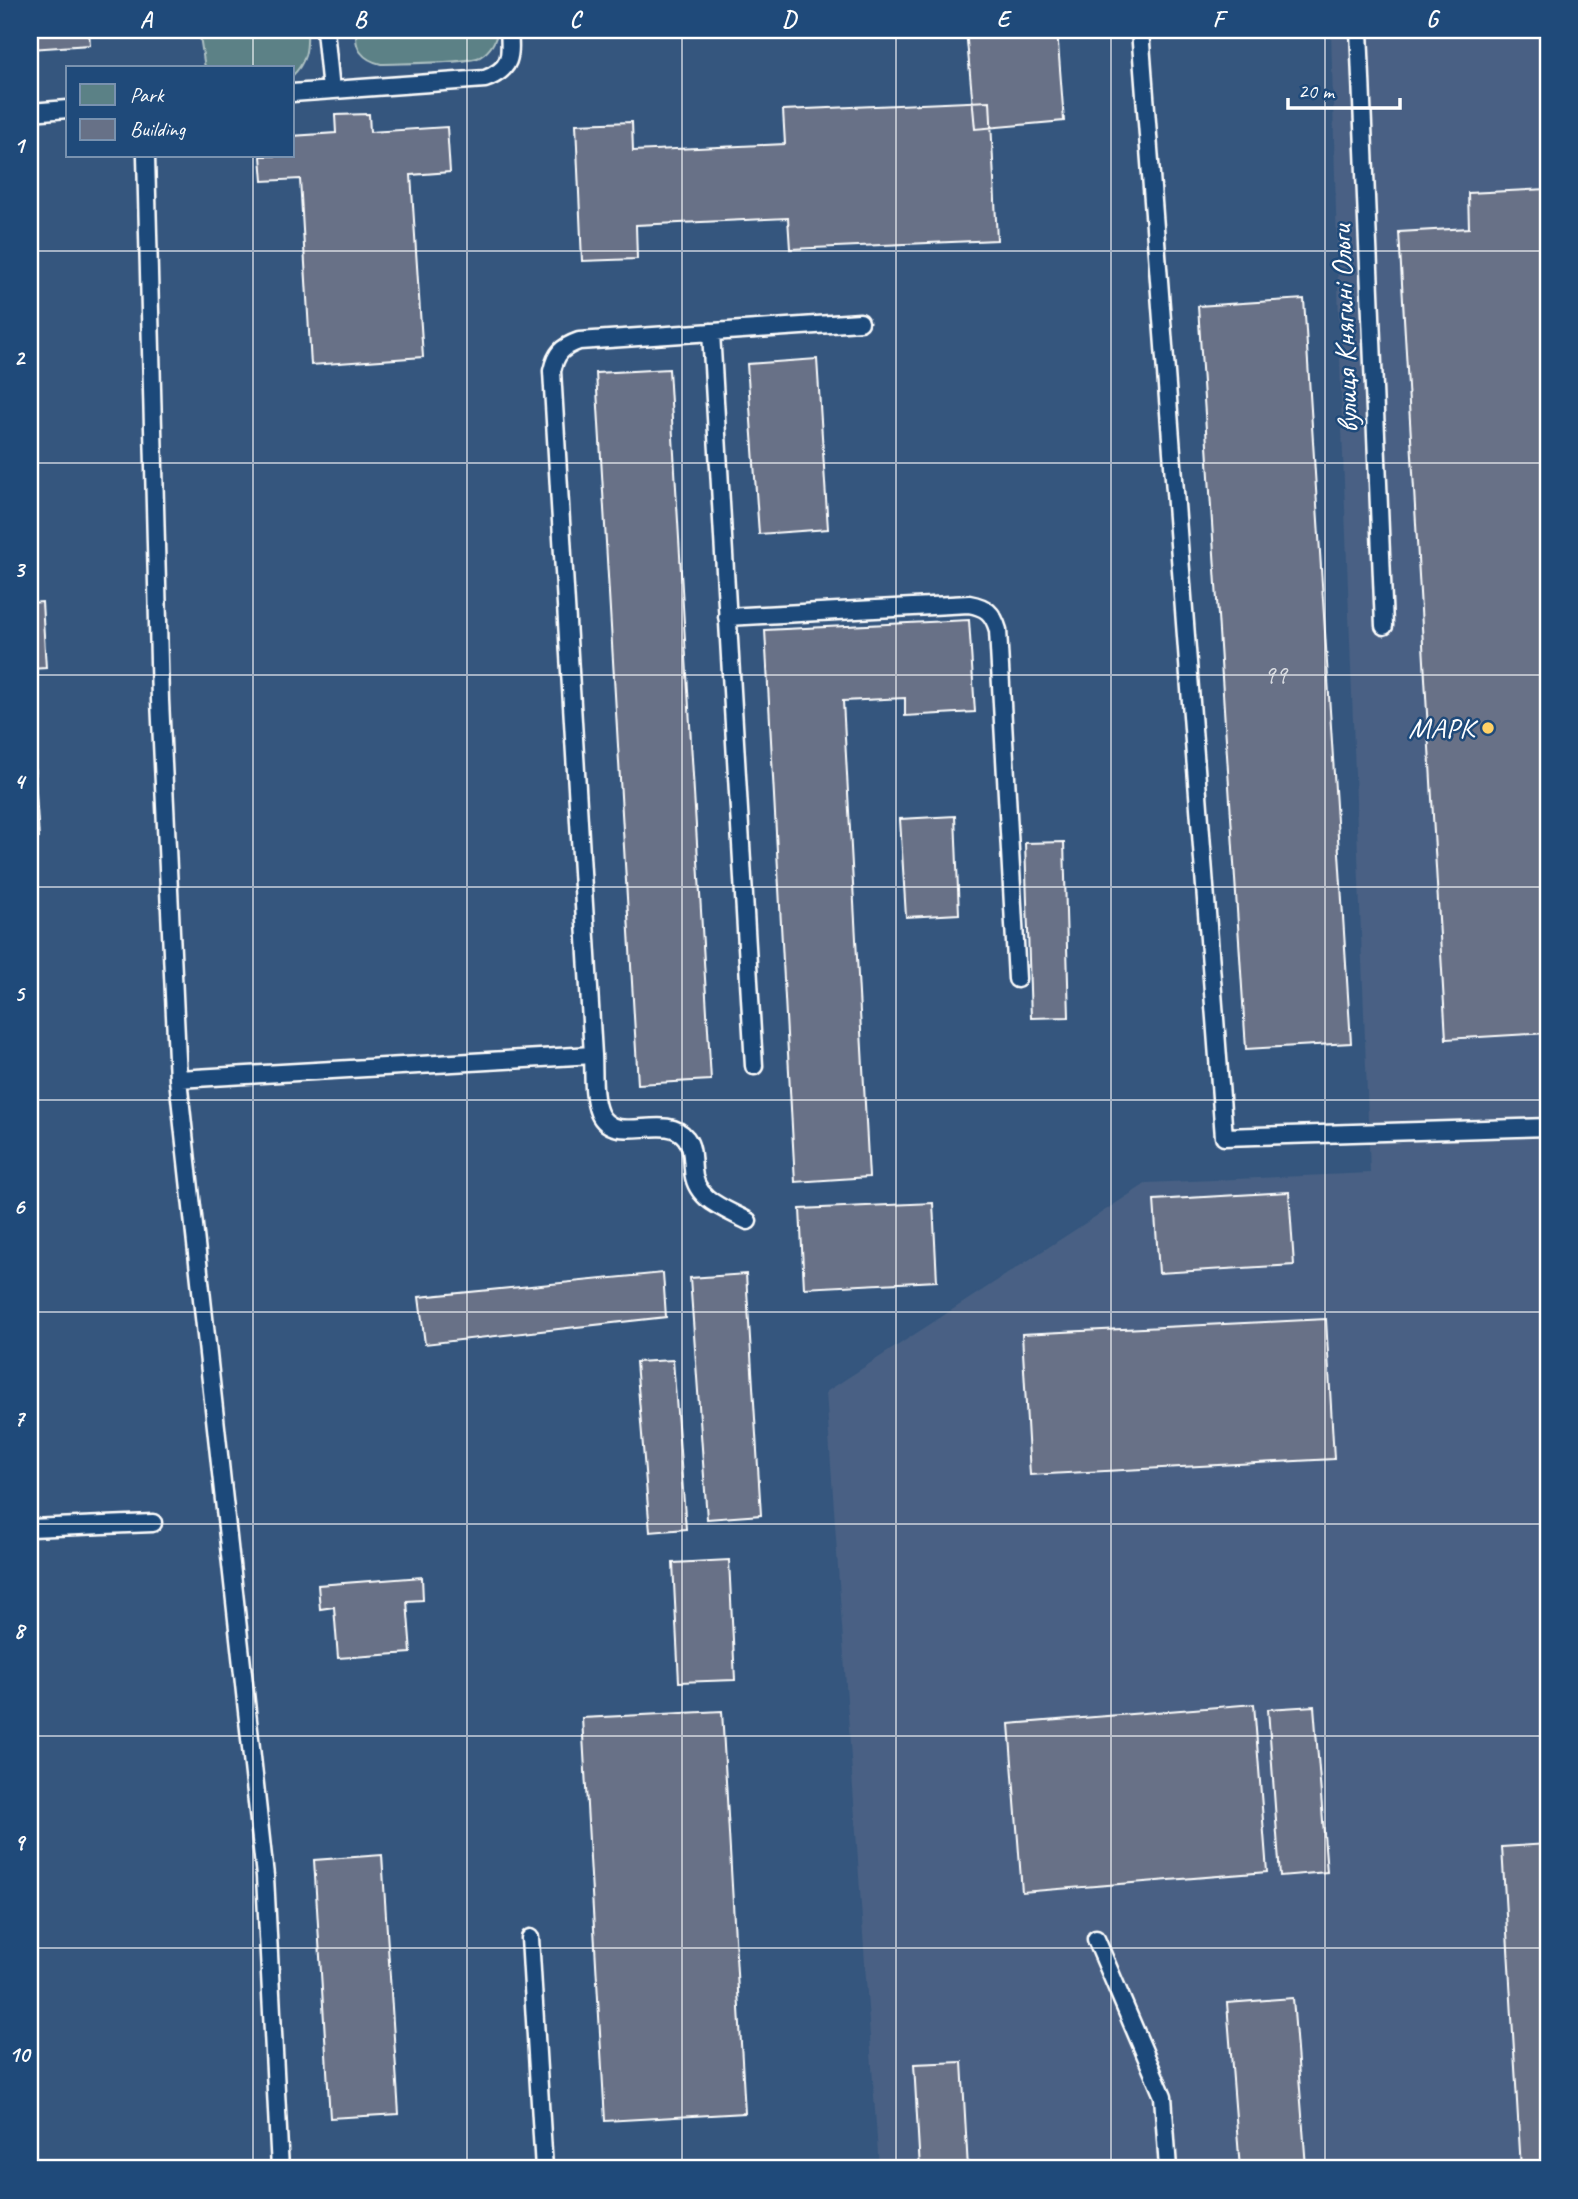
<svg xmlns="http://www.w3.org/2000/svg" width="1578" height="2199" viewBox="0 0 1578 2199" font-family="Caveat,sans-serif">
<rect width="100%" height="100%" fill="#35567e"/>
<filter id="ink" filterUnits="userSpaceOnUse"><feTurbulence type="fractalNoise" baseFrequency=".0143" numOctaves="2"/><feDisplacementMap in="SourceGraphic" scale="14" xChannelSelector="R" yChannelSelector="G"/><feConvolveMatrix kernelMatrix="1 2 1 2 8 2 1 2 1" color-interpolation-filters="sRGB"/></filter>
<g filter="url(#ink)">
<path fill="#486184" d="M1331,30H1548V2169H879L826,1392L1147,1183L1370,1173L1342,429Z"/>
<path fill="#5b8186" stroke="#adc0c2" stroke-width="2" d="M199,30H307C308,49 306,63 292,76V68H205Z
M357,30H497C497,40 490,51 480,57C466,64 400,63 381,64C363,60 353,48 357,30Z"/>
<path fill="#677187" stroke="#fff" stroke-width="2" d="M30,30H89L90,45L30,49Z
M966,30H1057L1064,121L975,129Z
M990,101L997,240L790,249L788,218L636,225L637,259L582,261L576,124L632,122L633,151L785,144L783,110Z
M369,114L370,132L447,127L450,172L411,175L423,357L311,365L300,179L263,181L261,156H292V136L336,133L335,115Z
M1548,189V1033L1446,1039L1399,232L1469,228L1468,193Z
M1304,299L1351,1043L1246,1049L1198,306Z
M817,359L828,529L759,534L747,364Z
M669,369L711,1080L638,1084L596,373Z
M42,602L46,668L30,669V603Z
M969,620L975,712L905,716V698L843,701L869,1177L795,1182L765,630Z
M30,701L39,838L30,839Z
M955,816L959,914L906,917L900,819Z
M1064,842L1069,1017L1031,1018L1025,843Z
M1289,1192L1294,1265L1159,1273L1154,1200Z
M933,1203L937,1281L804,1288L800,1209Z
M663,1273L666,1317L425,1344L419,1297Z
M746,1274L761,1515L707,1519L690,1278Z
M1326,1319L1334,1459L1030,1475L1022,1334Z
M673,1360L686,1529L650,1532L636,1362Z
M729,1560L735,1680L679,1682L673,1563Z
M422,1577L423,1600L407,1601L411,1653L338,1658L334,1607L320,1609L318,1585Z
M1254,1704L1267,1872L1022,1892L1009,1724Z
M1314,1706L1327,1872L1280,1876L1268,1709Z
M722,1711L745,2113L605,2121L582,1718Z
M1548,1844V2169H1521L1502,1847Z
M382,1855L399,2114L330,2118L314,1860Z
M1293,1998L1306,2167L1240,2169L1227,2003Z
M962,2062L968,2169H920L914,2064Z"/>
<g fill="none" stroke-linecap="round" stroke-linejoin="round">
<defs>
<path id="lane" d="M325,30L331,90
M1140,30L1224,1137L1548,1127
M1359,30L1384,626
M292,93L485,79C512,69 511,56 509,30
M30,112L68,109
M146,156L160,700L178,1079L265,1876L280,2169
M711,332L754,1066
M727,617L969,604C986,607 993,613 998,630L1017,979
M593,1055C594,1073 592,1096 599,1113C614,1147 666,1111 686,1138C693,1147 692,1159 693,1169C694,1200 724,1208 748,1221
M178,1079L593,1055L552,371C556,353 562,347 579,341L860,322
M30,1528L153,1523
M530,1938L544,2169
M1096,1939L1163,2096L1168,2169"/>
</defs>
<use href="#lane" stroke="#fff" stroke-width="21"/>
<path stroke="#fff" stroke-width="4.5" stroke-dasharray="2 5" stroke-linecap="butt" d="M1543,30L1548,133"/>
<use href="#lane" stroke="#1f4a7a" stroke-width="16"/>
</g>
</g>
<path fill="none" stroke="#fff" stroke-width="2" stroke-opacity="0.55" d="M253,30V68M467,30V2169M682,30V2169M896,30V2169M1111,30V2169M1325,30V2169M253,156V2169M30,251H1548M30,463H1548M30,675H1548M30,887H1548M30,1100H1548M30,1312H1548M30,1524H1548M30,1736H1548M30,1948H1548"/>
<circle fill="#ffd166" stroke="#1f4a7a" stroke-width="2.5" cx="1488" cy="728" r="7"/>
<g text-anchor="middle" stroke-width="5" stroke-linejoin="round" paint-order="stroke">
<g font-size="26" fill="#d9dce1">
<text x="1275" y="683">99</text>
</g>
<g font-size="30" fill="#fff" stroke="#1f4a7a">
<text transform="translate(1344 329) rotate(-92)" y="10">вулиця Княгині Ольги</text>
</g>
<g font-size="30" fill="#fff" stroke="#1f4a7a" text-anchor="end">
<text x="1474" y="738">МАРК</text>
</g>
</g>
<rect width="1578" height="2199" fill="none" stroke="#1f4a7a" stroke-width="77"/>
<rect x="66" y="66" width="228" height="91" fill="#1f4a7a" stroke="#7992af" stroke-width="2"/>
<rect x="80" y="84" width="35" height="21" fill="#5b8186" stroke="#7992af" stroke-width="2"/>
<text x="130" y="102" font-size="21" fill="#ffffff">Park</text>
<rect x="80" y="119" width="35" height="21" fill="#677187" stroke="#7992af" stroke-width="2"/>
<text x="130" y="136" font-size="21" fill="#ffffff">Building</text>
<path d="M1288 98v10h112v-10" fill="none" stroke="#ffffff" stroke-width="3.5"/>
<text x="1298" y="98" font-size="21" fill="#ffffff" stroke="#1f4a7a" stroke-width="5" paint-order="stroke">20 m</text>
<rect x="38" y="38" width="1502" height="2122" fill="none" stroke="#fff" stroke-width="2.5"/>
<g font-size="23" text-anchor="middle" font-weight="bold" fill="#fff">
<text x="146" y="27">A</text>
<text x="360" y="27">B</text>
<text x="575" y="27">C</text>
<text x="789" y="27">D</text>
<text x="1003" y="27">E</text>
<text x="1218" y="27">F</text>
<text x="1432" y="27">G</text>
<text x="19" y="153">1</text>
<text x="19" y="365">2</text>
<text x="19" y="577">3</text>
<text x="19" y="789">4</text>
<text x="19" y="1001">5</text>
<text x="19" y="1214">6</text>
<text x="19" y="1426">7</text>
<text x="19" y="1638">8</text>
<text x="19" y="1850">9</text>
<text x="19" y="2062">10</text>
</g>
</svg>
